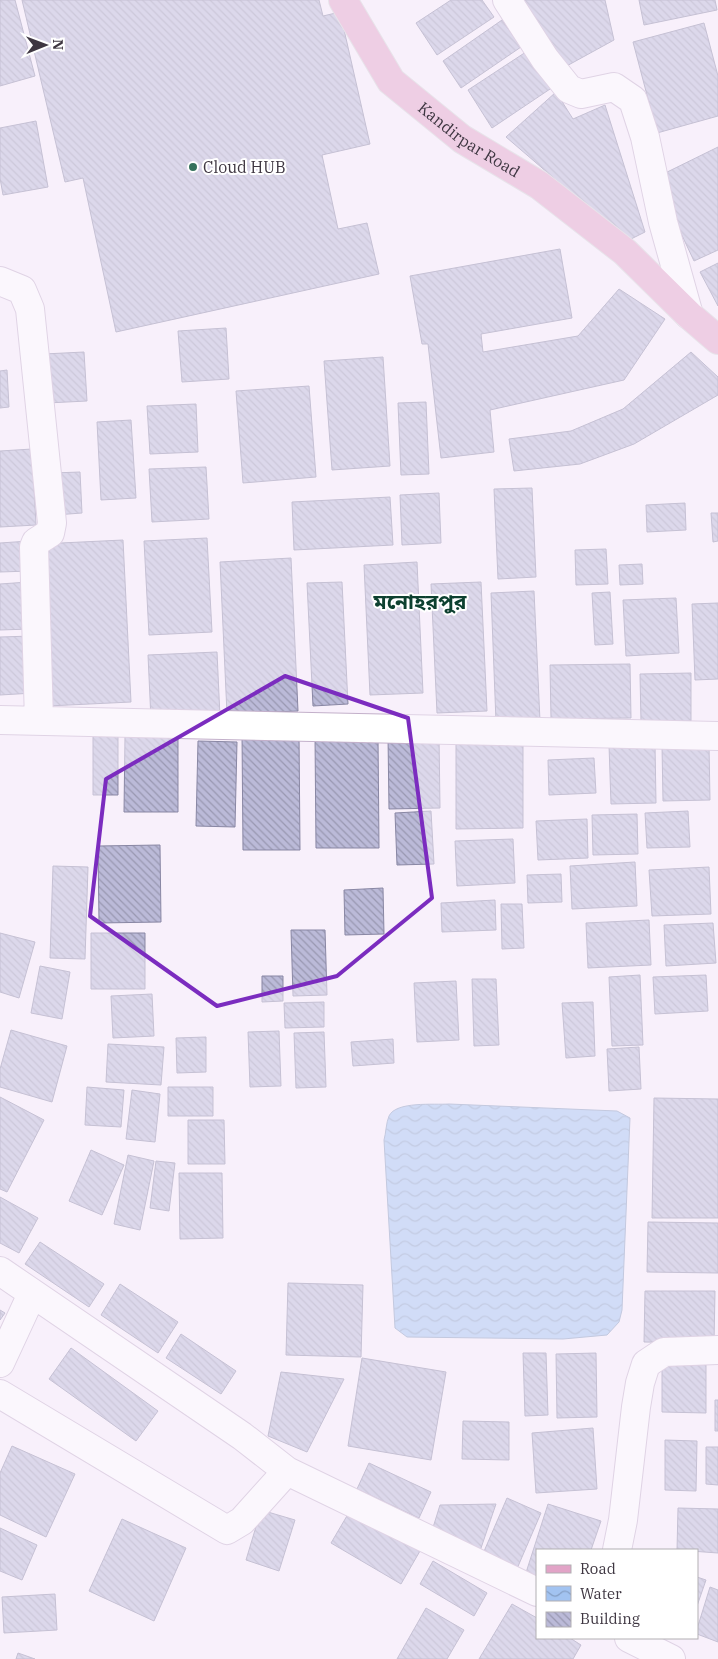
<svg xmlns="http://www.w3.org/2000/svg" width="718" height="1659" viewBox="0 0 718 1659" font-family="'IBM Plex Serif','Noto Sans Bengali',serif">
<defs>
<pattern id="water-waves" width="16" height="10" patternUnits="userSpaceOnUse" patternTransform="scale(1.25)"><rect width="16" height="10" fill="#a2c3f1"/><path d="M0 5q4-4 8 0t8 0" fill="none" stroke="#859fc5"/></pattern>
<pattern id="building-back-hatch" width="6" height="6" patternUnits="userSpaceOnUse" patternTransform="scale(1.25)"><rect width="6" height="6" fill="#bbbad8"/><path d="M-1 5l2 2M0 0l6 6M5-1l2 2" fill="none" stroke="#9998b1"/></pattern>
</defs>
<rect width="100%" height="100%" fill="#f8f0fb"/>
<path fill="url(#water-waves)" stroke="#8499bc" d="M449,1104L617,1111L630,1118L622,1310L619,1322L607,1335L563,1339L407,1337L395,1328L384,1140C386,1133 386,1123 389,1116C396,1101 434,1105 449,1104Z"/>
<path fill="url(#building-back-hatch)" stroke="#8987a4" d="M0,0H15L35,76L0,86Z
M22,0H319L323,16L340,12L370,144L322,155L338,229L367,223L379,274L116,332L83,178L65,182Z
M451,0H482L494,17L437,55L416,23Z
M513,0H605L614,40L563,68Z
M639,0H715L717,10L644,25Z
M502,20L521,47L461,88L443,61Z
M704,23L718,76V116L657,133L633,42Z
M532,48L556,85L492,128L468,90Z
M556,92L573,119L605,105L645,232L627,241L506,137Z
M36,121L48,187L3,195L0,178V128Z
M718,147V250L694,261L655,178Z
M560,249L572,318L481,334L483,352L578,336L619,289L665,319L624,380L490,410L494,452L441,458L428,344H422L410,276Z
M718,263V306L700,272Z
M226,328L229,379L182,382L178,331Z
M84,352L87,401L47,403L44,354Z
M691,352L718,377V395L634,444L580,464L514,471L509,439L571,431L623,409Z
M383,357L390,466L332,470L324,361Z
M7,370L9,407L0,408V371Z
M309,386L316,477L243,483L236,391Z
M426,402L429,474L401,475L398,403Z
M196,404L198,452L150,454L147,406Z
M131,420L136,498L101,500L97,422Z
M32,449L36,525L0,527V451Z
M206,467L209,519L152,522L149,469Z
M80,472L82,513L55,515L53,473Z
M532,488L536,577L498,579L494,489Z
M439,493L441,543L402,545L400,495Z
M390,497L393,545L294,550L292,502Z
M685,503L686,530L647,532L646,505Z
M711,513H718V541L713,542Z
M207,538L212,632L149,635L144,541Z
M123,540L131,702L48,706L40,544Z
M29,541L30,571L0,572V543Z
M606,549L608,584L576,585L575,550Z
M291,558L298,711L227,714L220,562Z
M417,562L423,693L370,695L364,565Z
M642,564L643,584L620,585L619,565Z
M28,582L30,629L0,630V584Z
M342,582L348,704L313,706L307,583Z
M481,582L487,711L437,713L431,584Z
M534,591L540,721L496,722L491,593Z
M610,592L613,644L595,645L592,593Z
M676,598L679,653L626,656L623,600Z
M718,603V679L695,680L692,604Z
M32,636L34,693L0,695V637Z
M217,652L220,717L151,720L148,655Z
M630,664L631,718L551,719L550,665Z
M691,673V721L641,722L640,674Z
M93,731H118V795H93Z
M299,733L300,850H243L242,734Z
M125,735H178V812H124Z
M439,735L440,808L389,809L388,736Z
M315,736H378L379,848H316Z
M198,741L237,742L235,827L196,826Z
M456,741H523V828L456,829Z
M655,744L656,803L611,804L609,745Z
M709,745L710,800L663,801L662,746Z
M594,758L596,793L549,795L548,760Z
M431,811L434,864L397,865L395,813Z
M688,811L690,847L647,848L645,813Z
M637,814L638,854L593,855L592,815Z
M587,819L588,858L538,860L536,821Z
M513,839L515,883L457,886L455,841Z
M160,845L161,922L99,923L98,846Z
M635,862L637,906L572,909L570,866Z
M53,866L88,867L85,959L50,958Z
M709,867L711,914L652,916L649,870Z
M561,874L562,902L528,903L527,875Z
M383,888L384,934L345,935L344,890Z
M495,900L496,930L442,932L441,903Z
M501,904H522L524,948L502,949Z
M649,920L651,965L588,968L586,923Z
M713,923L716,963L666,966L664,925Z
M291,930H325L327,995L293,996Z
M0,933L35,942L19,998L0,992Z
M91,933H145V989H91Z
M40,966L70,972L62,1019L31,1013Z
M640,975L643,1045L612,1046L609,977Z
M706,975L708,1011L655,1014L653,977Z
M262,976H283V1001L262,1002Z
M472,979H496L499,1045L474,1046Z
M456,981L459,1040L417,1042L414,983Z
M152,994L154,1036L113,1038L111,996Z
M324,1002V1027L285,1028L284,1003Z
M593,1002L595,1056L566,1058L562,1003Z
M11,1030L67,1046L52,1102L0,1087V1069Z
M279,1031L281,1086L250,1087L248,1032Z
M324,1032L326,1087L296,1088L294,1033Z
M206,1037V1072L177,1073L176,1038Z
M393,1039L394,1063L353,1066L351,1042Z
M108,1044L164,1047L161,1085L106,1082Z
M639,1047L641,1089L609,1091L607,1049Z
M87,1087L124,1090L121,1127L85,1125Z
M168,1087H213V1116H168Z
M132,1090L160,1094L155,1142L126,1139Z
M0,1097L44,1120L7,1192L0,1189Z
M654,1098L718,1099V1218H652Z
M188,1120H224L225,1164H188Z
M91,1150L124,1165L102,1215L69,1201Z
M128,1155L154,1161L140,1230L114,1224Z
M156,1161L175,1163L169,1211L150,1208Z
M179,1173H222L223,1238L180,1239Z
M0,1197L38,1218L19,1253L0,1243Z
M648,1222L718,1223V1273L647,1272Z
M40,1242L104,1284L89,1307L25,1264Z
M288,1283L363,1285L361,1357L286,1355Z
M120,1284L178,1322L158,1353L101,1315Z
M645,1291H715L714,1343L644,1342Z
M0,1310L5,1313L0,1320Z
M181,1334L236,1371L221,1394L166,1358Z
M71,1348L158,1411L136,1441L49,1379Z
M523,1353H546L548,1415L525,1416Z
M596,1353L597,1417L557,1418L556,1354Z
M362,1358L446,1372L431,1460L348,1446Z
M662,1362H706V1413L662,1412Z
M281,1372L344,1379L307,1452L268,1436Z
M715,1400H718V1431H715Z
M463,1421L509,1422V1460L462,1459Z
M593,1428L597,1489L536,1493L532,1433Z
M665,1440L697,1441L696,1491L665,1490Z
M12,1446L75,1474L46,1537L0,1515V1473Z
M706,1447H718V1485L706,1484Z
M369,1463L431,1492L419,1518L357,1489Z
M507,1498L541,1513L516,1571L482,1556Z
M496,1504L480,1551L431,1534L440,1505Z
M548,1504L601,1521L591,1550H537V1586L523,1582Z
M678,1508L718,1509V1553L677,1550Z
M351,1509L420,1551L401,1584L331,1543Z
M261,1510L295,1520L279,1571L246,1560Z
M122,1519L186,1548L154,1621L89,1591Z
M0,1528L37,1545L22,1580L0,1571Z
M433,1561L487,1593L474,1616L420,1584Z
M697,1577L706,1580L697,1606Z
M710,1587L718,1590V1642L697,1634V1629Z
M55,1594L57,1630L4,1633L2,1597Z
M512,1604L537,1618V1638H570L581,1645L573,1659H479Z
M426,1608L464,1630L447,1659H397Z
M18,1653L35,1659H16Z"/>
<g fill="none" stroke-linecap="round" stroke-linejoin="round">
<defs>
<path id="minor" d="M507,0L545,59L569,89L581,94L614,87L633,100L645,137L663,222L689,315
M0,281L22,290L30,309L52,523L50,533L36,542L34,547L39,721
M0,720L718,736
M0,1271L242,1436L287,1471L537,1592
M0,1363L32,1294
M0,1394L227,1530L242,1521L287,1471
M617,1550L623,1520L636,1407L640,1383L646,1364L664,1352L718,1350
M629,1638L671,1659"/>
<g id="major">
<path id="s1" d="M343,0L391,81L462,139L539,185L625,252L689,315L718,340"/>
</g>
</defs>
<use href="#minor" stroke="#c3b0ca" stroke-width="30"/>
<use href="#major" stroke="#d5d3d5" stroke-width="30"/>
<use href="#minor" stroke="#fff" stroke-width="28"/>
<use href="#major" stroke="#e2a4c7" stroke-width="28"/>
</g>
<path d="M0 0H718V1659H0ZM285,676L408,718L432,898L337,976L217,1006L90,916L106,779Z" fill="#f8f0fb" fill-opacity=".55" fill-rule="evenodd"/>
<path fill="none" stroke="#7b2cbf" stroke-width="4" stroke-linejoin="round" d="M285,676L408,718L432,898L337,976L217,1006L90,916L106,779Z"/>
<circle fill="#35715c" stroke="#fff" stroke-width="2" cx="193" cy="167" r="5"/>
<g text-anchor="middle" stroke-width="4" stroke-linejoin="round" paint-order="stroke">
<g font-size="16" fill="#3e3641" stroke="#fff">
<text dy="6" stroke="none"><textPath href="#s1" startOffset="192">Kandirpar Road</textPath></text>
</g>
<g font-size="16" fill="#3e3641" stroke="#fff" text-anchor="start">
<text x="203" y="173">Cloud HUB</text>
</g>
<g font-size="21" font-weight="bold" fill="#0d4030" stroke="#fff">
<text x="420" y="609">মনোহরপুর</text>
</g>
</g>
<rect x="536" y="1549" width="162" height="90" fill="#ffffff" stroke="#b2afb3"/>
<rect x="546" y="1565" width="25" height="8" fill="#e2a4c7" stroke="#b2afb3"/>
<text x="580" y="1574" font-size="15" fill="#3e3641">Road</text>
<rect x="546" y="1586" width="25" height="15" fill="url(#water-waves)" stroke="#b2afb3"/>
<text x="580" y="1599" font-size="15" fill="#3e3641">Water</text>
<rect x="546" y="1612" width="25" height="15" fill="url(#building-back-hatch)" stroke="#b2afb3"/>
<text x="580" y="1624" font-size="15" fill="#3e3641">Building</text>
<g transform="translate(45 45) rotate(89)" stroke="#ffffff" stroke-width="4" paint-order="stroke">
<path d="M0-4L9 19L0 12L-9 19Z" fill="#3e3641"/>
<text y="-8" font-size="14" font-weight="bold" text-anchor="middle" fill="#3e3641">N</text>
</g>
</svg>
